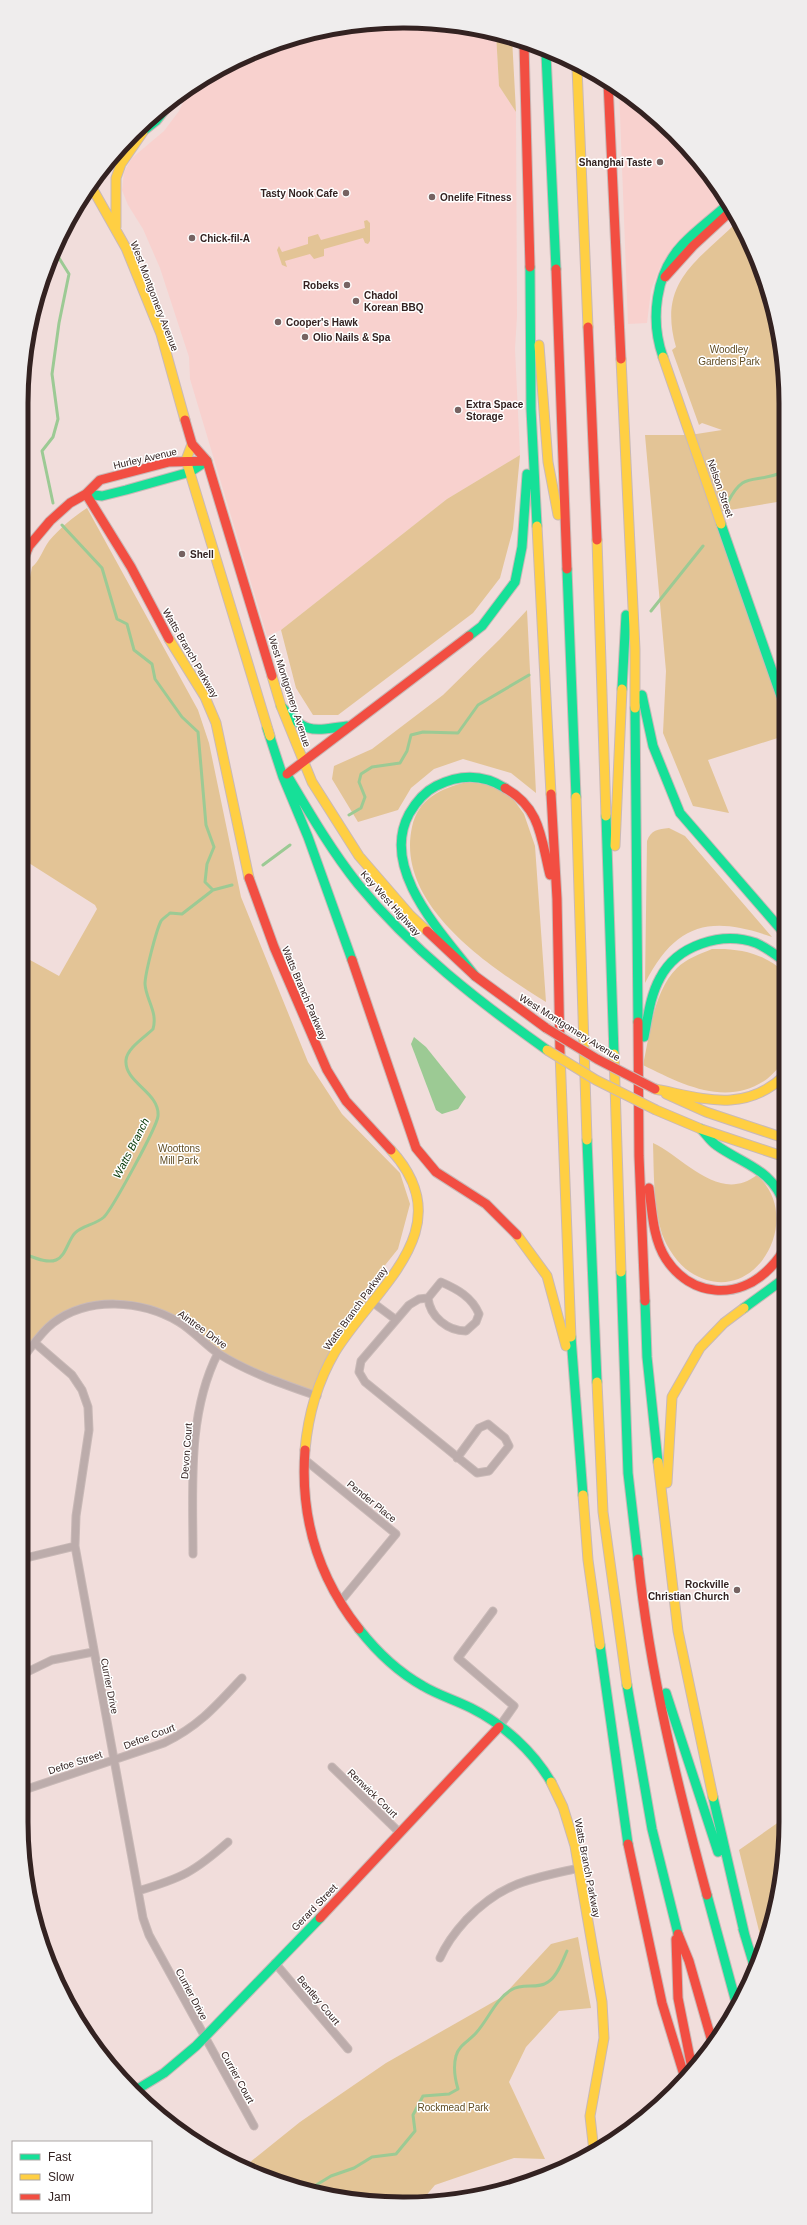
<svg xmlns="http://www.w3.org/2000/svg" width="807" height="2225" viewBox="0 0 807 2225" font-family="Helvetica,sans-serif">
<rect width="100%" height="100%" fill="#f1dddb"/>
<path fill="#f8d1ce" d="M429,22L496,33L499,86L516,112L517,316L515,349L520,455L447,499L281,630L267,636L190,379L189,357L160,268L143,229L128,205L122,190L124,172L132,158L164,131L179,111L190,88L212,72L281,41L354,24Z
M619,88L691,151L724,201L673,247L660,267L651,290L647,323L628,324Z"/>
<path fill="#e3c496" d="M496,33L512,38L516,112L499,86Z
M367,220L370,223V241L368,244L365,243L363,238L324,249V256L314,259L310,254L285,261L287,267L282,265L277,250L279,246L282,252L308,244V237L318,234L321,240L365,228L364,221Z
M738,221L747,235L783,353V501L718,512L783,702L784,736L708,760L729,813L693,806L663,733L666,671L645,435H690L722,430L702,423L699,425L672,350L676,347C657,281 698,261 738,221Z
M520,455L513,529L500,578L473,613L338,715H313L296,688L281,630L447,499Z
M87,508L198,710L209,743L241,897L308,1062L342,1114L400,1173L410,1204L398,1249L362,1294L372,1302L333,1356L317,1396L251,1372L165,1315L113,1304L69,1313L35,1343L21,1351V955L59,976L97,909L95,905L21,858V624L32,567C39,562 43,549 49,541C60,528 73,517 87,508Z
M527,610L536,793L511,773L463,759L434,769L411,788L398,810L358,822L332,779L334,766L372,749L443,695L500,639Z
M467,782L487,784L511,796L524,814L535,846L546,1002C490,967 395,905 412,827C418,799 441,788 467,782Z
M669,828L685,836L772,937C710,915 676,923 645,983L647,841C651,830 658,829 669,828Z
M712,949C739,948 764,953 784,972V1061C779,1067 773,1074 767,1079C727,1108 681,1084 643,1065C650,1034 653,992 677,968C686,959 700,954 712,949Z
M653,1143C685,1158 719,1204 757,1175C807,1220 752,1313 690,1272C678,1264 667,1248 662,1234C653,1205 654,1172 653,1143Z
M786,1817L773,1921L763,1947L739,1850Z
M578,1937L591,2008L559,2011L526,2047L509,2082L545,2159L514,2158L435,2185L424,2198L353,2201L281,2184L244,2167L300,2122L386,2063L502,1997L551,1944Z"/>
<path fill="#9cca94" d="M414,1037L426,1047L466,1097L458,1109L442,1114L436,1110L411,1044Z"/>
<g fill="none" stroke-linecap="round" stroke-linejoin="round">
<path stroke="#9cca94" stroke-width="3" d="M728,502C744,471 752,484 781,473L783,466
M53,503L42,451L53,437L58,419L52,374L59,323L69,274L54,250
M62,525L102,568L117,619L127,624L134,650L152,664L155,679L182,717L198,732L206,825L214,847L207,864L205,882L213,890
M651,611L703,546
M349,815L361,808L365,797L359,782L361,774L372,767L400,763L407,751L411,735L423,732L458,733L478,705L529,675
M263,865L290,845
M21,1253C31,1256 46,1264 56,1260C66,1256 68,1240 75,1233C83,1225 95,1225 104,1217C112,1209 157,1127 158,1116C160,1092 124,1083 126,1060C127,1048 145,1037 153,1029C158,1012 146,1000 145,984C145,974 156,931 161,921C163,918 167,916 170,913L182,914L213,890L232,885
M308,2190L331,2176L354,2168L372,2157L396,2154L415,2131L413,2115L423,2096L449,2094L458,2089C455,2079 453,2067 456,2056C458,2046 469,2041 476,2033C488,2020 495,2000 511,1990C523,1982 537,1990 548,1982C557,1977 563,1960 567,1951"/>
<defs>
<path id="street" d="M428,1298C430,1317 448,1331 466,1331L476,1322L479,1314C472,1297 457,1289 441,1282L428,1298L419,1299L409,1305L361,1361L359,1372L365,1382L477,1473L489,1471L509,1446L505,1438L488,1424L479,1428L457,1458
M372,1302L395,1319
M35,1343L72,1375L82,1390L88,1407L89,1430L76,1516L75,1546L143,1918L149,1935L254,2126
M21,1360C31,1348 40,1333 53,1323C89,1296 141,1300 179,1322C194,1331 205,1345 219,1354C250,1373 283,1384 317,1396
M304,1459L396,1534L340,1602
M193,1554C193,1487 187,1414 218,1353
M21,1559L75,1546
M493,1611L458,1658L514,1706L499,1727
M21,1675L52,1660L93,1652
M332,1767L400,1833
M21,1791L164,1743C199,1726 216,1706 242,1678
M138,1891C182,1878 194,1872 228,1842
M440,1958C447,1942 455,1932 466,1920C503,1882 530,1879 579,1868
M275,1963L348,2049"/>
<path id="fast" d="M546,54L556,269
M123,147L156,121L171,102
M530,267L531,409L537,526
M663,357C650,320 655,273 683,244C696,230 713,218 727,205
M86,494L102,496L126,490L190,472L207,461
M721,524L783,702
M567,569L576,797
M469,636L482,626L515,582L522,547L527,474
M622,689L626,615
M642,695L653,746L680,813L784,933
M281,706C306,734 311,731 347,726
M635,708L638,1022
M267,728L283,777L308,837L352,960
M287,775C309,812 331,850 358,884C412,950 478,1001 547,1050
M606,816L614,1054
M475,976C443,934 379,870 409,814C416,802 424,792 436,786C460,774 483,774 505,788
M644,1037C648,1017 650,996 660,978C677,945 722,931 756,943C767,948 775,954 784,961
M701,1129C706,1134 710,1141 716,1145C744,1165 773,1169 785,1206
M587,1140L597,1382
M621,1272L628,1473L638,1559
M645,1301L647,1357L658,1462
M744,1308L785,1278
M571,1337L583,1495
M359,1629C377,1652 398,1672 423,1686C438,1695 455,1700 471,1708C503,1724 533,1751 551,1782
M600,1645L628,1844
M627,1685L652,1829L678,1934
M666,1693L718,1852
M713,1797L745,1936
M707,1895L737,2006
M743,1929L755,1969
M136,2090L164,2073L196,2046L320,1918"/>
<path id="slow" d="M577,68L588,327
M91,186L126,248L161,334L185,420
M116,227V178L121,164L143,132
M539,345L548,462L558,515
M663,357L721,524
M621,359L635,649V708
M192,444L186,460L270,736
M537,526L551,794
M597,540L606,816
M169,639L205,697L216,723L249,878
M272,676L281,706L312,782L359,856L410,915L427,931
M576,797L587,1140
M615,846L622,689
M560,1053L571,1337
M614,1054L621,1272
M655,1089C702,1098 744,1114 784,1076
M666,1094L706,1112L784,1138
M656,1110L701,1129L785,1157
M517,1235L547,1276L566,1346
M597,1382L603,1512L627,1685
M305,1450C308,1416 318,1381 335,1352C375,1287 463,1229 391,1150
M658,1462L678,1631L713,1797
M667,1483L672,1397L700,1348L724,1323L744,1308
M583,1495L588,1560L600,1645
M551,1782L563,1807L575,1846L602,2002L604,2038L590,2116L594,2152"/>
<path id="jam" d="M524,44L530,267
M608,82L621,359
M556,269L567,569
M665,277L693,246L731,211
M588,327L597,540
M185,420L192,444L207,461L272,676
M86,494L131,567L169,639
M21,565L29,546L50,521L70,503L86,494L100,480L169,462L207,461
M287,774L469,636
M505,788C541,808 541,839 550,875
M551,794L557,899L560,1053
M249,878L274,947L327,1070L346,1101L391,1150
M427,931L475,976L546,1028
M352,960L416,1148L436,1172L486,1204L517,1235
M638,1022L639,1156L645,1301
M649,1188C652,1211 653,1239 666,1259C691,1297 738,1301 770,1268C776,1262 782,1255 785,1246
M305,1450C300,1516 318,1577 359,1629
M638,1559C650,1675 677,1783 707,1895
M628,1844L662,2003L684,2075
M320,1918L499,1727
M678,1934L689,1961L713,2045
M676,1939L678,1998L692,2068"/>
</defs>
<use href="#street" stroke="#c9b9b7" stroke-width="9"/>
<use href="#fast" stroke="#c9b9b7" stroke-width="11"/>
<use href="#slow" stroke="#c9b9b7" stroke-width="11"/>
<use href="#jam" stroke="#c9b9b7" stroke-width="11"/>
<use href="#street" stroke="#bcacab" stroke-width="7"/>
<use href="#fast" stroke="#16e098" stroke-width="9"/>
<use href="#slow" stroke="#ffcf43" stroke-width="9"/>
<use href="#jam" stroke="#f24e42" stroke-width="9"/>
<defs>
<path id="slow-bridge" d="M547,1050L596,1080L656,1110"/>
<path id="jam-bridge" d="M546,1028L597,1059L655,1089"/>
</defs>
<use href="#slow-bridge" stroke="#c9b9b7" stroke-width="11" stroke-linecap="butt"/>
<use href="#jam-bridge" stroke="#c9b9b7" stroke-width="11" stroke-linecap="butt"/>
<use href="#slow-bridge" stroke="#ffcf43" stroke-width="9"/>
<use href="#jam-bridge" stroke="#f24e42" stroke-width="9"/>
</g>
<g fill="#766362" stroke="#fff" stroke-width="1.5">
<circle cx="660" cy="162" r="4"/>
<circle cx="346" cy="193" r="4"/>
<circle cx="432" cy="197" r="4"/>
<circle cx="192" cy="238" r="4"/>
<circle cx="347" cy="285" r="4"/>
<circle cx="356" cy="301" r="4"/>
<circle cx="278" cy="322" r="4"/>
<circle cx="305" cy="337" r="4"/>
<circle cx="458" cy="410" r="4"/>
<circle cx="182" cy="554" r="4"/>
<circle cx="737" cy="1590" r="4"/>
</g>
<g text-anchor="middle" stroke-width="3" stroke-linejoin="round" paint-order="stroke">
<g font-size="10" font-weight="bold" fill="#332221" stroke="#fff" text-anchor="start">
<text x="652" y="166" text-anchor="end">Shanghai Taste</text>
<text x="338" y="197" text-anchor="end">Tasty Nook Cafe</text>
<text x="440" y="201">Onelife Fitness</text>
<text x="200" y="242">Chick-fil-A</text>
<text x="339" y="289" text-anchor="end">Robeks</text>
<text x="364" y="299">Chadol<tspan x="364" dy="12">Korean BBQ</tspan></text>
<text x="286" y="326">Cooper's Hawk</text>
<text x="313" y="341">Olio Nails &amp; Spa</text>
<text x="466" y="408">Extra Space<tspan x="466" dy="12">Storage</tspan></text>
<text x="190" y="558">Shell</text>
<text x="729" y="1588" text-anchor="end">Rockville<tspan x="729" dy="12">Christian Church</tspan></text>
</g>
<g font-size="10" fill="#332221" stroke="#fff">
<text transform="translate(155 296) rotate(69)" y="4">West Montgomery Avenue</text>
<text transform="translate(145 458) rotate(-13)" y="4">Hurley Avenue</text>
<text transform="translate(721 488) rotate(71)" y="4">Nelson Street</text>
<text transform="translate(191 653) rotate(60)" y="4">Watts Branch Parkway</text>
<text transform="translate(290 691) rotate(72)" y="4">West Montgomery Avenue</text>
<text transform="translate(391 903) rotate(48)" y="4">Key West Highway</text>
<text transform="translate(305 993) rotate(67)" y="4">Watts Branch Parkway</text>
<text transform="translate(570 1027) rotate(32)" y="4">West Montgomery Avenue</text>
<text transform="translate(355 1308) rotate(-54)" y="4">Watts Branch Parkway</text>
<text transform="translate(203 1329) rotate(36)" y="4">Aintree Drive</text>
<text transform="translate(186 1451) rotate(-86)" y="4">Devon Court</text>
<text transform="translate(372 1501) rotate(39)" y="4">Pender Place</text>
<text transform="translate(110 1686) rotate(79)" y="4">Currier Drive</text>
<text transform="translate(149 1736) rotate(-21)" y="4">Defoe Court</text>
<text transform="translate(75 1762) rotate(-18)" y="4">Defoe Street</text>
<text transform="translate(373 1793) rotate(44)" y="4">Renwick Court</text>
<text transform="translate(588 1868) rotate(79)" y="4">Watts Branch Parkway</text>
<text transform="translate(314 1907) rotate(-46)" y="4">Gerard Street</text>
<text transform="translate(192 1994) rotate(62)" y="4">Currier Drive</text>
<text transform="translate(319 2000) rotate(50)" y="4">Bentley Court</text>
<text transform="translate(238 2077) rotate(61)" y="4">Currier Court</text>
</g>
<g font-size="10" fill="#604c22" stroke="#fff">
<text x="729" y="353">Woodley<tspan x="729" dy="12">Gardens Park</tspan></text>
<text x="179" y="1152">Woottons<tspan x="179" dy="12">Mill Park</tspan></text>
<text x="453" y="2111">Rockmead Park</text>
</g>
<g font-size="11" font-style="italic" fill="#003401" stroke="#fff">
<text transform="translate(131 1148) rotate(-63)" y="4">Watts Branch</text>
</g>
</g>
<path d="M0 0H807V2225H0ZM403 28H404A375 375 0 0 1 779 403V1822A375 375 0 0 1 404 2197H403A375 375 0 0 1 28 1822V403A375 375 0 0 1 403 28Z" fill="#efeded" fill-rule="evenodd"/>
<path fill="none" stroke="#332221" stroke-width="5" d="M403 28H404A375 375 0 0 1 779 403V1822A375 375 0 0 1 404 2197H403A375 375 0 0 1 28 1822V403A375 375 0 0 1 403 28Z"/>
<rect x="12" y="2141" width="140" height="72" fill="#ffffff" stroke="#ada7a6"/>
<rect x="20" y="2154" width="20" height="6" fill="#16e098" stroke="#ada7a6"/>
<text x="48" y="2161" font-size="12" fill="#332221">Fast</text>
<rect x="20" y="2174" width="20" height="6" fill="#ffcf43" stroke="#ada7a6"/>
<text x="48" y="2181" font-size="12" fill="#332221">Slow</text>
<rect x="20" y="2194" width="20" height="6" fill="#f24e42" stroke="#ada7a6"/>
<text x="48" y="2201" font-size="12" fill="#332221">Jam</text>
</svg>
